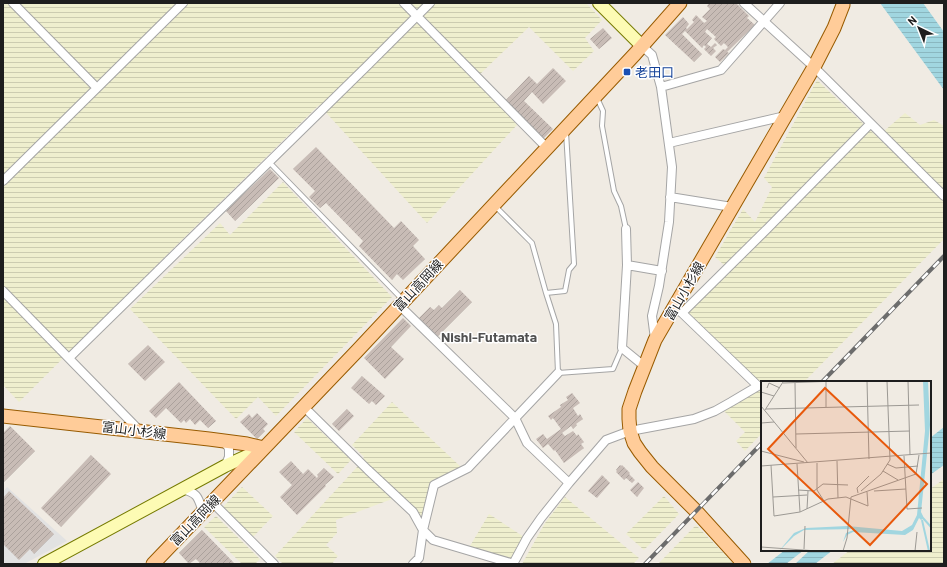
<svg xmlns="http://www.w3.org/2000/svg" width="947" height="567" viewBox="0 0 947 567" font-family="Barlow,'Noto Sans JP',sans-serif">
<defs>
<pattern id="farmland-rules" width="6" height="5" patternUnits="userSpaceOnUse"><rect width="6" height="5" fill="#efefce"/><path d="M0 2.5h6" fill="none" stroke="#ccccb0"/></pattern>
<pattern id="water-rules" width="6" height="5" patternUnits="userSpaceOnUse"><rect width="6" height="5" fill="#a1d6e0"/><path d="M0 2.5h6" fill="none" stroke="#8ab7c0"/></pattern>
<pattern id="building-hatch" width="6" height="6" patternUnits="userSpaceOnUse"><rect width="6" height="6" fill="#c8bcb6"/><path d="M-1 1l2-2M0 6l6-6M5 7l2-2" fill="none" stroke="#aba19c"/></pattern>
</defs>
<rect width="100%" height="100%" fill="#f0ebe3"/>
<path fill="url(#farmland-rules)" d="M3,3H586L602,20L585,38L594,51L573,71L529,27L476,78L517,125L427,223L319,105L196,226L19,402L3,385Z
M817,80L944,200V239L804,382H762V384L688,312L731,271L715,257L743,209L755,222L772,187L764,178Z
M905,113L920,125L934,120L944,126V192L884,131Z
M283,182L392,297L276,416L258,397L236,419L130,309L220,223L230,235Z
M758,389L762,393V433L745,451L736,441L745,432L723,410Z
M392,402L462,468L433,480L421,517L417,510L362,459L364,457L352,445Z
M307,418L351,460L338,474L294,432Z
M358,466L392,499L336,520L337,533L326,545L338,556L333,562L334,564H283L275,556Z
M944,479V564H832L850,550H930V489Z
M242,487L273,516L253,537L223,507Z
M664,496L679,514L644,550L626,534Z
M565,497L639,558L633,564H522L545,523Z
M489,514L524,537L513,559L470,546Z
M216,516L260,559L255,564H242L204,527Z
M696,525L734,564H658Z"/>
<path fill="#e2e2e2" d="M7,487L67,541L24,564H3V492Z"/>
<path fill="url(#water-rules)" d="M880,3H923L944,32V90Z
M944,427V465L930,475V438Z
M785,550H804L786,564H767Z
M810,550H833L815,564H795Z"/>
<path fill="url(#building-hatch)" d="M709,3H736L749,16L747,18L755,25L727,52L729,53L720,62L715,57L723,49L725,50L728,47L724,43L721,46L714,39L716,37L707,29L705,32L712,38L707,44L711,47L715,43L717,45L713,48L716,51L711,56L704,49L706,47L704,45L702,48L685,31L682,34L702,54L694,62L665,35L683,17L689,24L686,28L687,29L694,22L692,20L696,15L704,23L707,21L702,17L710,9L707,6Z
M603,28L612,38L599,49L590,39Z
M553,68L566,81L543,104L532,92L524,101L553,129L543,139L505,101L529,76L537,84Z
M316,147L394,228L401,221L419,240L413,246L425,259L403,280L397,274L392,280L359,246L363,241L326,203L320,208L309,197L315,191L293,169Z
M270,169L279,178L235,221L226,211Z
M460,290L472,302L437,337L418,319L430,307L434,310L439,305L442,308Z
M403,318L411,326L391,347L404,359L385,379L364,358Z
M148,345L165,362L145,381L128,364Z
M362,376L385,396L376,405L372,401L369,404L351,388Z
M179,382L216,421L208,428L200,420L195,425L190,419L186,423L184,420L181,423L166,408L156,418L149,411Z
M572,393L580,403L573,408L578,416L580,414L583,419L576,424L577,425L573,429L571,426L562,433L565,436L573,431L577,436L578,434L584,442L581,444L584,448L564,463L555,450L554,451L548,444L543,448L536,439L543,434L547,439L561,429L553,418L551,420L548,416L561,407L560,405L568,400L566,397Z
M347,409L354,416L339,431L332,424Z
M257,413L268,424L263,429L265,431L257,439L240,422L249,414L252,418Z
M10,426L35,451L3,483V431L4,432Z
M91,455L111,474L61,527L41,508Z
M291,461L303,474L308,469L317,478L318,476L317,475L324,468L334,477L325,485L326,486L297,515L280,497L292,485L279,472Z
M620,465L621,466L622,465L630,473L629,474L635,480L632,483L626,478L624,480L616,472L617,471L616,470Z
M602,475L610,483L597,498L588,491Z
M638,482L644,488L637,497L630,490Z
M9,491L54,534L34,554L30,549L19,560L3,544V498Z
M202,530L235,564H201L196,559L189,564L179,553Z"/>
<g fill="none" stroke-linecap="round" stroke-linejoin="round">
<defs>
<path id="lane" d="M597,98L603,111L602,126L614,191L621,206L626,229
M272,165L403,300
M495,206L532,243L546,293L556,324L558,373L613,369L622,348
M546,293L565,291L569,270L574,264L566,132"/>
<path id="street" d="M13,3L97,88
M404,3L547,148
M744,3L814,67L944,196
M642,46L652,55L661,87L672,167L669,222L659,286L652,316L655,339
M661,87L721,70L780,3
M669,143L785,116
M3,181L183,3
M670,197L732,207
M626,229L627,265L622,348L644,366
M627,265L662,271
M3,291L140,431
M399,305L515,418L527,443L569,483
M682,313L768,228L870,124
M69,358L367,66L430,3
M303,406L368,470L413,512L423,530L433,540L514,564
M223,441L229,448V457L225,466
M182,489C198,493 198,497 203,512
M212,502L274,564
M413,564L419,558L423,530L434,485L468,468L558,373
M513,564L527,538L541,518L569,483L606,440L630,431L694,419L715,411L731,402L758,386L682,313L674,307"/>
<path id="secondary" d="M599,3L642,46
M44,564L225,466L262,449"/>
<path id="primary" d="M3,416L209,439L247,444L264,448
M153,564L357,351L635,54L680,3
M744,564L696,511L652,467L640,452L634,443L630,431L629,419V409L635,391L655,340L814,67L834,28L843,5V3"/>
</defs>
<use href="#lane" stroke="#a5a5a5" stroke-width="6"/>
<use href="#street" stroke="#a5a5a5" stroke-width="10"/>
<use href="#secondary" stroke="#757a00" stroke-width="14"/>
<use href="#primary" stroke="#985b00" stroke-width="15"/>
<use href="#lane" stroke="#fff" stroke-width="4"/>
<use href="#street" stroke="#fff" stroke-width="8"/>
<use href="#secondary" stroke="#fdfbb4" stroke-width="12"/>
<use href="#primary" stroke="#fc9" stroke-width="13"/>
<defs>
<path id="rail" d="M822,382L944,256
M645,564L762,443"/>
</defs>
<use href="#rail" stroke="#6c6c6c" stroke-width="4"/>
<use href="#rail" stroke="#fff" stroke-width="2.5" stroke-dasharray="8" stroke-linecap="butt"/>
</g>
<rect fill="#1a4fb4" stroke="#fff" stroke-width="1.5" x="623" y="68" width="8" height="8" rx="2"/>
<g text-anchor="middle" stroke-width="3" stroke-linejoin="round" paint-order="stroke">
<g font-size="13" fill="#164399" stroke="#fff" text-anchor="start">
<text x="635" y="77">老田口</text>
</g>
<g font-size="13" fill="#1e1e1e" stroke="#fff">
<text transform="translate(418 285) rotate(-47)" y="5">富山高岡線</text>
<text transform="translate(684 291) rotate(-60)" y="5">富山小杉線</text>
<text transform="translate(134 430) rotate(7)" y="5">富山小杉線</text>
<text transform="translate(195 520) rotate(-46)" y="5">富山高岡線</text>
</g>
<g font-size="14" font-weight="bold" fill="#515151" stroke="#fff">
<text x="489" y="342">Nishi-Futamata</text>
</g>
</g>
<g transform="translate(761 381)">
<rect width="170" height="170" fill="#f0ebe3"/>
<path d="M162,0H167L169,44L160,131L163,137L160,139L158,137L152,149L144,154L92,151L86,154L82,161L85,152L95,148L43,149L33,155L18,170L33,152L45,147L86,145L141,150L151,144L156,134L164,50Z" fill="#a1d6e0"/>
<path fill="none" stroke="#a1d6e0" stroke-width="2" d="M162,137L170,146M161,139L168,170"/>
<path fill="none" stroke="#9c9994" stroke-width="1" d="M65,0V26M106,0L108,78M147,0L149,74M22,2L76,0M34,2L35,67M6,7L8,2L19,7M0,11L13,15M0,25L47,82M5,28L158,24M4,29L22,1M0,42L13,41M35,53L149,50M0,70L43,81M143,75L146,128L161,127M76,80L77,117M56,82V109L63,120M36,83L39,131M126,83L135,87L157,85M10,84L13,135L39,131L67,118L85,116L107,125L106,111M0,85L170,72M122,90L137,99M37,109L53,110L62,103L87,104M100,110L120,93L129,79L126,0M113,110L145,108M97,112L96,107L108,95M12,116L46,114M46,128L47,110M0,166L56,170M43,168L44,145M82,170L86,157L90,116L155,93L158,74M154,170L156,151"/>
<path fill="#e8590c" fill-opacity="0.15" stroke="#e8590c" stroke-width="2" d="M64,7L166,103L109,164L7,68Z"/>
<rect width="170" height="170" fill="none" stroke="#1e1e1e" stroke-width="2"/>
</g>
<rect width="947" height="567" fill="none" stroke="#1e1e1e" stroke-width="8"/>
<g transform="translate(919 28) rotate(317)" stroke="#ffffff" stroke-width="3" paint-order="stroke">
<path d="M0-3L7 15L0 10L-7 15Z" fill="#1e1e1e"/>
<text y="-6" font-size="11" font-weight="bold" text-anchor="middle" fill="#1e1e1e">N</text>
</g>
</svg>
